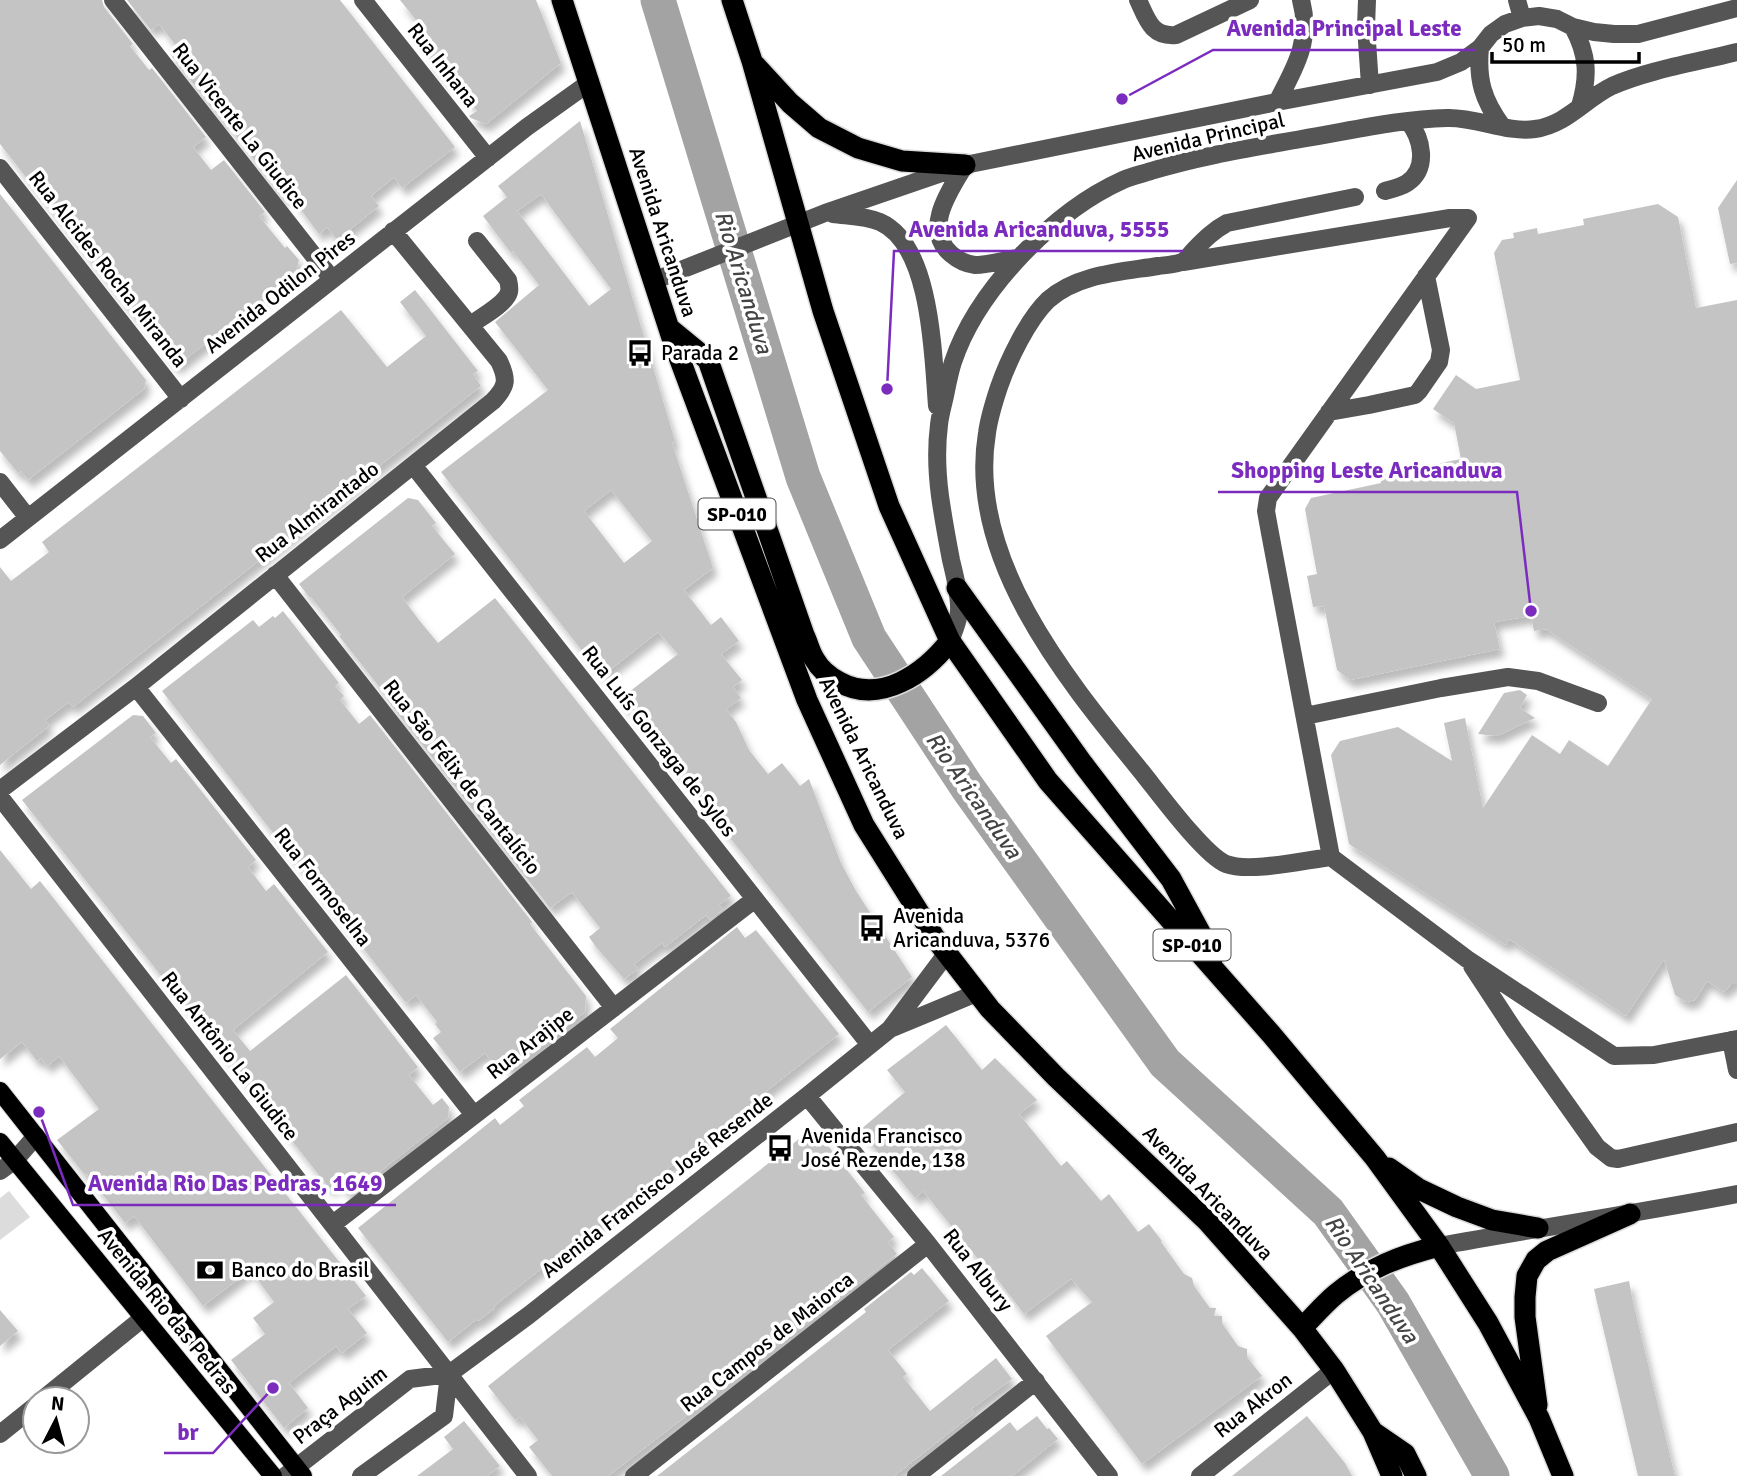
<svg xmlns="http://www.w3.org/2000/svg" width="1737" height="1476" viewBox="0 0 1737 1476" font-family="Signika,sans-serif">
<defs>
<filter id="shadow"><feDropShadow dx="4.5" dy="8" stdDeviation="3.5" flood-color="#0004"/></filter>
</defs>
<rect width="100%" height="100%" fill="#fff"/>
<path fill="#dcdcdc" d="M9,1191L30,1217L0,1240V1198Z"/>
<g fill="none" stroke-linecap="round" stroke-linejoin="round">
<path stroke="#a3a3a3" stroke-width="35" d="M658,0L803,477L869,638L967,787L1165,1063L1328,1212L1393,1303L1492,1476"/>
</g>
<path fill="#c4c4c4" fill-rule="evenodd" filter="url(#shadow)" d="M0,0H102L104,7L133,44L130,46L149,70L152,68L206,137L193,147L211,170L224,160L265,212L259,216L285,248L287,246L299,260L296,271L176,367L161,348L163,346L138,315L136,318L0,144Z
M127,0H340L455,147L402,188L394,177L371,196L379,206L337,240L327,227L319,234L290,195L285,198L284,197L283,198L225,121L224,123L170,54L178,48L159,24L151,30Z
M400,0H536L561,63L486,124L471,118L469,116L477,111L452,81L449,84L428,58L439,49Z
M580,121L675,441L672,443L713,568L684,590L711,625L721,617L739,641L721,654L742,680L733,687L741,698L726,709L736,722L749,750L768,774L782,763L800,786L809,779L841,863L856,891L912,977L868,1012L620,699L678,654L658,632L602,676L441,472L548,390L495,322L539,285L513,251L511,253L483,216L507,197L498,186ZM541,194L611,289L589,306L517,211ZM611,490L652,541L624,563L584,511Z
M1737,180V263L1730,264L1718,208Z
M0,194L146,380L144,389L28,480L21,471L18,473L0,451Z
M1658,204L1678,217L1696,308L1737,300V984H1731L1724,992L1707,981L1695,1000L1686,1002L1675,995L1664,959L1626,1016L1509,939L1506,945L1349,844L1331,755L1340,741L1398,727L1452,761L1444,723L1465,718L1483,808L1532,735L1560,754L1569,740L1608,766L1652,699L1546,629L1534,631L1531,616L1494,622L1500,649L1350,680L1337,670L1324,606L1313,607L1307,576L1317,574L1305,509L1311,498L1381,483L1380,475L1461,459L1454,423L1433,409L1456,375L1476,389L1520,380L1494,253L1502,240L1514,238L1513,233L1537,228L1538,234L1584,225L1583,219Z
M415,290L478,371L473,374L481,386L73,707L69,702L45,720L49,726L0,765V567L11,581L49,552L42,542L341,310L387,367L426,336L400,302Z
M408,498L418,500L436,523L432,526L455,554L402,597L419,620L438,643L495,598L731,896L719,905L723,909L710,920L706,915L665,947L662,943L634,964L638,969L624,979L596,947L589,937L600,928L572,892L550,908L388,701L389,699L339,636L341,635L311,597L310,598L299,584Z
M283,611L339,683L335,686L344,696L340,700L359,724L370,715L532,922L530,924L586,996L585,1012L509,1071L500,1058L493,1063L485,1053L460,1072L433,1038L441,1032L435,1024L437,1022L416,995L406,1003L162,691L253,620L259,627L273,616L275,618Z
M1520,690L1527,695L1520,708L1535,718L1497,736L1478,734L1504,693Z
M133,715L143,716L156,733L150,737L171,763L176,759L256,860L248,867L266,891L274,884L328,952L233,1030L250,1051L346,975L418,1067L409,1075L433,1105L442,1098L449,1107L448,1118L350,1195L339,1182L330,1189L22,800Z
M0,850L31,889L40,881L366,1296L348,1309L367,1333L342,1353L336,1346L289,1383L308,1408L284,1428L231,1360L265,1334L253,1318L274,1302L252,1272L250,1270L203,1306L134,1216L125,1223L86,1173L85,1175L57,1140L99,1109L59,1056L47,1066L41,1058L37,1061L22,1042L0,1059Z
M737,927L745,938L756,930L839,1034L494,1306L495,1308L478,1321L477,1319L448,1342L358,1228L495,1118L500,1125L524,1106L519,1100L587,1047L595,1057L618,1038L610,1029Z
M946,1025L982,1070L995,1058L1037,1100L1019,1114L1061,1166L1067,1161L1101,1201L1109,1194L1138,1232L1149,1224L1162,1241L1161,1242L1184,1274L1192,1278L1194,1286L1210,1308H1216L1214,1316H1222V1323L1238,1346L1247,1349V1357L1262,1376L1142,1464L1046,1336L1092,1302L1071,1279L1024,1314L980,1257L978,1259L923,1191L915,1198L860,1130L905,1092L887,1070Z
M809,1131L818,1133L865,1193L861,1195L894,1237L888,1242L897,1254L608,1476H552L529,1447L538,1440L520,1417L515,1420L488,1386Z
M922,1268L949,1301L888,1350L907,1374L903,1377L930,1411L996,1358L1012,1379L971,1409L974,1413L894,1476H657L866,1312L864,1309L911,1272L914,1275Z
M1629,1281L1633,1302L1675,1476H1638L1596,1298L1594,1289Z
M0,1310L18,1331L0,1346Z
M1037,1416L1047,1429L1049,1428L1058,1439L1012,1476H941L1010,1422L1017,1431Z
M1307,1416L1345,1463L1352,1476H1232Z
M464,1421L500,1466L487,1476H417L453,1449L444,1437Z"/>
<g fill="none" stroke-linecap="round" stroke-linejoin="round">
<defs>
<path id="major" d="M0,1091L303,1476
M0,1142L273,1476"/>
<path id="highway" d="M562,0L673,341L807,700L864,825L935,938L990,1009L1056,1077L1208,1222L1302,1328L1334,1370L1373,1432L1392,1476
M732,0L752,61L823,311L889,506L950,641L1048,781L1271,1034L1375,1158L1439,1246L1488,1323L1539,1418L1563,1476
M755,65L790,103L819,128L858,148L902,161L965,165
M669,328L708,360L804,635C808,643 810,653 815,660C820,669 830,677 839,682C881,705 925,673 950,641
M957,588L1083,764L1171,879L1208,947L1212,959
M1389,1168L1419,1189L1457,1207L1492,1220L1538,1228
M1302,1328C1313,1317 1324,1304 1336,1294C1368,1268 1400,1256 1439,1246
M1537,1405L1525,1317V1297L1527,1276L1536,1260L1547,1251L1630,1214
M1373,1432L1405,1454L1416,1476"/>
</defs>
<use href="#major" stroke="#dbdbdb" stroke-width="20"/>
<use href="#highway" stroke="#dbdbdb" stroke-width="24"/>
<path stroke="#555" stroke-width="18" d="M113,0L332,279
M363,0L488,158
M1138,0C1147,19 1151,37 1176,35L1250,0
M1367,0L1366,27L1370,85
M1517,0L1522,18
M1573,27C1588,55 1589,76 1580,106
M1480,48C1477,80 1483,100 1502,126
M1277,102C1295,68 1312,40 1301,0
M965,165C950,190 922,229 951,254C958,260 965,264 975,265C989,265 1005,260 1018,258
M0,168L181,399
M1385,191C1392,189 1401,187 1407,183C1429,168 1422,138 1408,121
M833,214C848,216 866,216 880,222C932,245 933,357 937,406
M1468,218L1268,498L1266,511L1270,533L1331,857L1467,959L1614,1056L1654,1055L1737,1039
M1183,262L1450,218H1468
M653,281L825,213L965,165L1277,102L1437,72L1461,62L1480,48L1491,34L1505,24L1522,18L1539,16L1557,19L1573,27L1594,32L1614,34H1638L1737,8
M470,325C480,318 506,304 509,292C510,288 509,284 508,280L477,241
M1329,412L1369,405L1415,395L1419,391L1439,362L1441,350L1426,276
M413,465L870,1045
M0,482L28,518
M0,540L527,127L590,82
M275,575L614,1008
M950,641C954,631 958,623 959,612C960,595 955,577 951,560C947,539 943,517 940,496C937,473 936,448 939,425C940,414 944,402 946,391C948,381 950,371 953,362C977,290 1054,211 1123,180C1132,176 1142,174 1151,171C1200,156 1251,148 1301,139C1350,131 1398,119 1447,118C1477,117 1506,133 1535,129C1566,125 1585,99 1612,86C1648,70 1698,62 1737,52
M136,687L474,1115
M1305,716L1441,688L1508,677L1538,681L1598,703
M0,790L136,687L493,401C507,386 508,380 499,361L393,231
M0,797L528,1476
M1331,857C1305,860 1250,873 1226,864C1204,855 1158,792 1141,771C1067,680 966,559 987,433C989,418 994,402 999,387C1008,361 1028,319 1048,300C1077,274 1121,272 1158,266C1165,265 1177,265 1184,261C1188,258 1191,253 1195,249C1205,239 1214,230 1227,223L1355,197
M1472,966L1514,1030L1597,1147L1611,1158L1618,1159L1737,1132
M890,1029L979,992
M1731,1040L1737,1070
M807,1096L928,1244L1109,1476
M0,1171L15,1160L36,1136
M333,1224L755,899
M1439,1246C1538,1228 1638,1213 1737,1194
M43,1399L143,1318
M0,1434L35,1406
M285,1476L410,1379L449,1374L529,1315L807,1096L890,1029L947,953
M361,1476L444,1416L449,1374
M634,1476L928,1244
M916,1476L1036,1381
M1200,1476L1334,1370"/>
<use href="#major" stroke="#000" stroke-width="18"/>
<use href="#highway" stroke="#000" stroke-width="21"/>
</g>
<defs>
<symbol id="bus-bare" viewBox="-9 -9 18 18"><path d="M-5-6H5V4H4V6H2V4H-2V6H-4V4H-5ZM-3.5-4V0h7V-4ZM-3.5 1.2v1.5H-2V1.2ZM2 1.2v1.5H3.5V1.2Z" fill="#000" stroke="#fff" stroke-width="2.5" paint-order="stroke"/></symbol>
<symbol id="bank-bare" viewBox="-9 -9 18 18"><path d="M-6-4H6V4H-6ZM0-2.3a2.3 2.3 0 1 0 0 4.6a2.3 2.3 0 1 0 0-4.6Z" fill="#000" stroke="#fff" stroke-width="2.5" paint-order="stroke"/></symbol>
</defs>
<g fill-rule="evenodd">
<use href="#bus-bare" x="621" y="334" width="38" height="38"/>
<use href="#bus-bare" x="853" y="909" width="38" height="38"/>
<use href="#bus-bare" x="761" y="1129" width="38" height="38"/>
<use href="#bank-bare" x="191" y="1251" width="38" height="38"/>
</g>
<g text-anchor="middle" stroke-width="7" stroke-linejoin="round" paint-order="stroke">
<g fill="#fff" stroke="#4c4c4c" stroke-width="2">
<rect x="698.5" y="498.5" width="77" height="31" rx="5"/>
<rect x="1153.5" y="929.5" width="77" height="31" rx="5"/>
</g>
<g font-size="19" font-weight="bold" fill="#000">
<text x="737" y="521">SP-010</text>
<text x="1192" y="952">SP-010</text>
</g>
<g font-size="21" fill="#000" stroke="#fff">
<text transform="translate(443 65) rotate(52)" y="7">Rua Inhana</text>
<text transform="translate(240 126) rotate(52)" y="7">Rua Vicente La Giudice</text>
<text transform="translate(1208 137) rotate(-13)" y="7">Avenida Principal</text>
<text transform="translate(663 232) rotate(72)" y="7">Avenida Aricanduva</text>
<text transform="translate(108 269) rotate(52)" y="7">Rua Alcides Rocha Miranda</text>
<text transform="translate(280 292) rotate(-38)" y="7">Avenida Odilon Pires</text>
<text transform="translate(317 512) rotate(-38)" y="7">Rua Almirantado</text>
<text transform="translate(659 741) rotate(52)" y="7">Rua Luís Gonzaga de Sylos</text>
<text transform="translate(864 758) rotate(64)" y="7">Avenida Aricanduva</text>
<text transform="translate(462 777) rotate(52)" y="7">Rua São Félix de Cantalício</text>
<text transform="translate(323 887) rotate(52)" y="7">Rua Formoselha</text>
<text transform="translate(530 1043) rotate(-38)" y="7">Rua Arajipe</text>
<text transform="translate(230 1056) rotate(52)" y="7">Rua Antônio La Giudice</text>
<text transform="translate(657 1185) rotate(-38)" y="7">Avenida Francisco José Resende</text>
<text transform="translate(1208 1193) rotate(46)" y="7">Avenida Aricanduva</text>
<text transform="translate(978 1270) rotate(52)" y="7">Rua Albury</text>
<text transform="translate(167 1311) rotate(51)" y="7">Avenida Rio das Pedras</text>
<text transform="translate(767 1342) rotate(-38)" y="7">Rua Campos de Maiorca</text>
<text transform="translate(340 1405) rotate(-38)" y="7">Praça Aguim</text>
<text transform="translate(1253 1405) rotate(-38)" y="7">Rua Akron</text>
</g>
<g font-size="21" fill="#000" stroke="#fff" text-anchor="start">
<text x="661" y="360">Parada 2</text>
<text x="893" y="923">Avenida<tspan x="893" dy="24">Aricanduva, 5376</tspan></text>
<text x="801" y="1143">Avenida Francisco<tspan x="801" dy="24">José Rezende, 138</tspan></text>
<text x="231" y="1277">Banco do Brasil</text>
</g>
<g font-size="23" font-style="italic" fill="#444" stroke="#fff">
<text transform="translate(744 282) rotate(73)" y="8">Rio Aricanduva</text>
<text transform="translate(974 795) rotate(55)" y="8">Rio Aricanduva</text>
<text transform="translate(1372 1279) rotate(56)" y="8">Rio Aricanduva</text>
</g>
</g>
<path fill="none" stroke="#7b2cbf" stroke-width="2.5" d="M1122 99L1213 50H1476M887 389L894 251H1183M1531 611L1517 492H1218M39 1112L73 1205H396M273 1388L213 1453H164"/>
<g fill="#7b2cbf" stroke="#fff" stroke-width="2.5">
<circle cx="1122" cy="99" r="7"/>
<circle cx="887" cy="389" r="7"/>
<circle cx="1531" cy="611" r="7"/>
<circle cx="39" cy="1112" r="7"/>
<circle cx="273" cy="1388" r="7"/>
</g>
<g font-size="23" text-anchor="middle" font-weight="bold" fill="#7b2cbf" stroke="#fff" stroke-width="7" stroke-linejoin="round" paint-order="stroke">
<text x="1344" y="36">Avenida Principal Leste</text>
<text x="1039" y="237">Avenida Aricanduva, 5555</text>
<text x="1367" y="478">Shopping Leste Aricanduva</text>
<text x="235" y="1191">Avenida Rio Das Pedras, 1649</text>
<text x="188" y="1440">br</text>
</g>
<g transform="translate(56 1420) rotate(6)"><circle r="33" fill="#ffffff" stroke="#999999" stroke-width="2"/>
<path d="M0-5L12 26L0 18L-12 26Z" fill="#000000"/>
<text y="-10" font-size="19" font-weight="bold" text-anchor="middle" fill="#000000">N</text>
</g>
<path d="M1492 52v10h147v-10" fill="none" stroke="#000000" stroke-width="3.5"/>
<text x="1502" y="52" font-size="21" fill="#000000" stroke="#ffffff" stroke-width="5" paint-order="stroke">50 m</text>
</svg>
